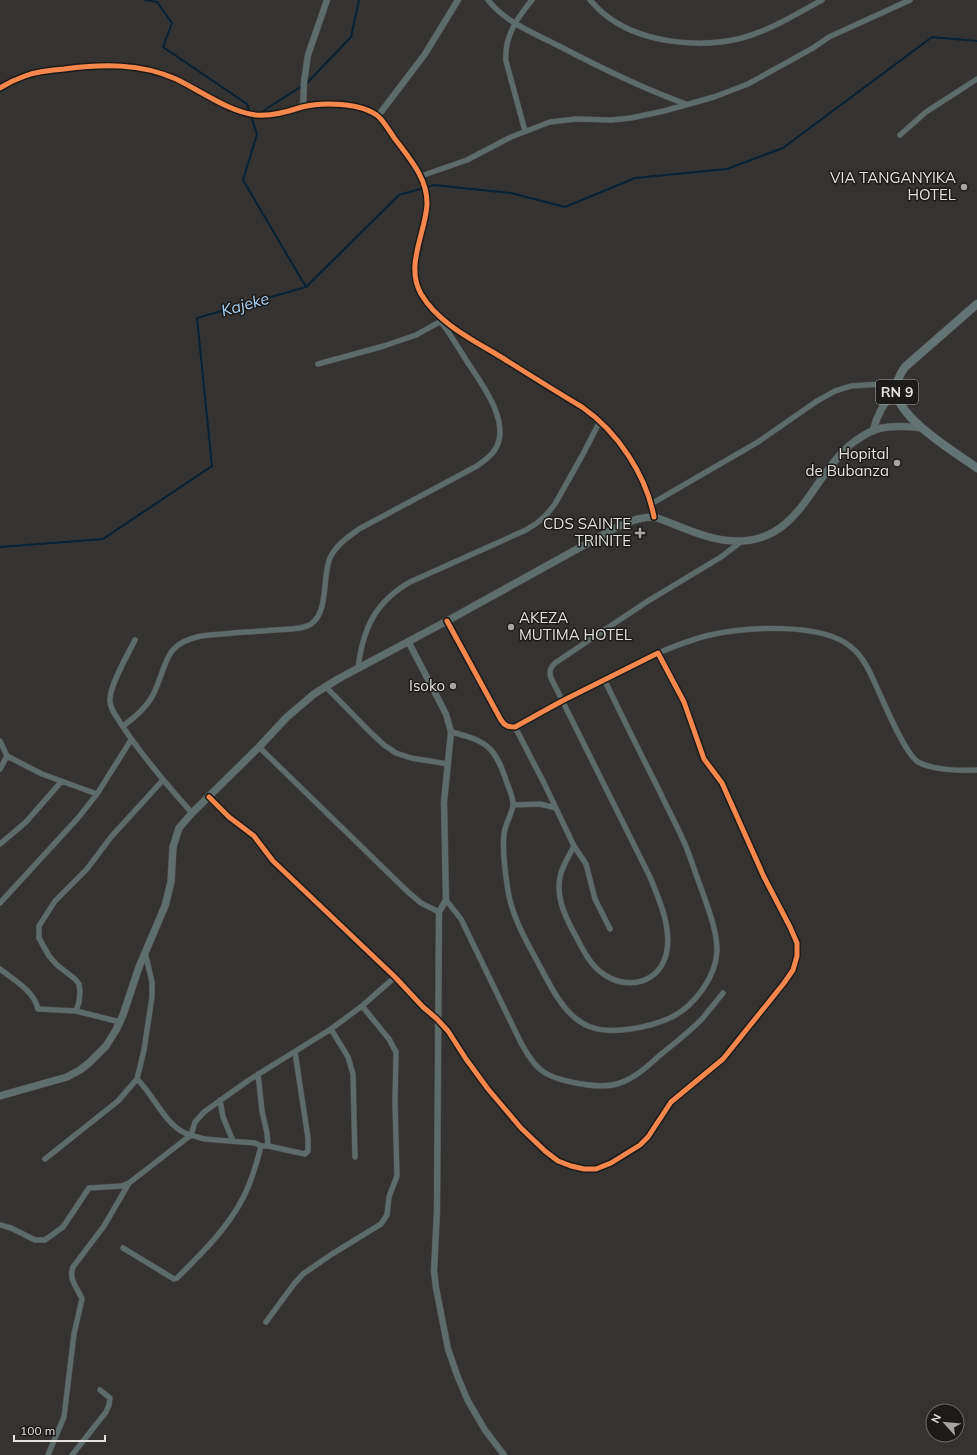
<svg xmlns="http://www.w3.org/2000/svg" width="977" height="1455" viewBox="0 0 977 1455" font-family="Mulish,sans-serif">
<rect width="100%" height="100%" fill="#353331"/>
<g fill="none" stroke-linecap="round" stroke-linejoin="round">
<path stroke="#072135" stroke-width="2" d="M306,84L351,37L359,0
M260,113L302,86
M306,287L399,195L434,185L511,193L565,207L635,178L727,169L783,148L932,37L977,41
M0,547L103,539L212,466L197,318L306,287L243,180L257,134L247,104L163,47L172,23L157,2L145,0"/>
<defs>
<path id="minor" d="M488,0C506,23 534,33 559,46C601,68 641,88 686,104
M590,0C594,4 598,9 603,13C638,43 699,49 742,38C771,30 796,14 822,0
M525,131L506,61C504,37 517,18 532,0
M900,135L926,112L977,79
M421,176L467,160L511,137L550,122L576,119L611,120L631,118L664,111L714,97L748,84L813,48L829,37L910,0
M318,364L384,346L416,335L443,320
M651,504L758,442L817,401L835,391L851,386L897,383
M135,640C128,654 110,685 110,699C109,708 117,717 121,724C142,756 167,785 192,813
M658,653C675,646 693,639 710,635C746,627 822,622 851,647C865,658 871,675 878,690C885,705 905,754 918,762C932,770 961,771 977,770
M358,668C363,629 374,603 410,582L526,530L537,523L547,514L555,504L583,454L600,421
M325,686L369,731L384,745L396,753L411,758L448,764
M123,726C135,717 146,708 153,695C168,665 162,644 201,636C226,633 250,632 275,630C286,629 302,630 311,624C329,612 322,576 330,558C336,545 348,537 359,529L477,466C485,460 493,455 497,446C509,420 482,384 468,363C459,349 451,335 441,322
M515,727L544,783L574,846
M451,732C487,741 495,746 507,783C509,789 514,799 513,806C511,816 505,824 504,834C502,852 505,872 508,891C513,921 530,947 544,974C554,993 567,1017 588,1026C611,1036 651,1027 672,1017C694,1006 716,977 717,951C717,930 708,908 701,888C696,875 692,862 687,849C679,829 668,810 659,790C640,753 622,716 604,679
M0,741L7,756L42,774L97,794
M259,747L408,892L421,903L439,912
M0,769L7,756
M209,797L229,817L254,836L273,861L395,977L423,1007L437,1019L448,1031L466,1059L488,1089L521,1128L545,1151L558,1161L571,1166L584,1169H596L611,1163L640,1145L648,1137L671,1102L723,1059L784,983L793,970L797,956V943L790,927L764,877L722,783L704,759L684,702L658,653L562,701L515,727C508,727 505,726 501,720L447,621
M513,805L540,804L556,808
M0,844L26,822L61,782
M446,900L461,919L521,1043C535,1068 542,1076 571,1082C585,1085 603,1088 617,1084C634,1079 647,1067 660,1055C674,1044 689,1032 702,1019C709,1010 716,1002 723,993
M0,903L78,818L97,794L131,740
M610,929L595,899L586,864L574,846C569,856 562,866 560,877C556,896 564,914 573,931C581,945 588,963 602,973C627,992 662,983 667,950C671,926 659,899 650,877L551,678C549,671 550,668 555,663L648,601L721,557L742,541
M0,969C14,980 34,991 38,1009L76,1011L120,1022
M76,1011L79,1002L80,992L79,984L75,979L57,965L49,956L39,938V926L55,901L87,869L111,837L163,780
M331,1029L348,1057L353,1074L355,1157
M137,1079C154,1095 168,1131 191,1135L195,1122L204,1112L249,1080L331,1029L362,1006L395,977
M220,1100L223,1117L233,1141
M268,1146L305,1154L308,1151V1138L295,1052
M45,1159L118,1101L137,1079L144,1050L152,997V982L145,952
M0,1225L11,1228L35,1240H45L63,1227L89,1188L122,1186L129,1183L191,1135L204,1139L255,1143L261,1146
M123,1248L174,1279L177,1278C202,1253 227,1229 243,1198C251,1182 257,1163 261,1146H268L267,1133L262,1111L258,1074
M266,1322L294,1284L303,1274L332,1254L381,1224L387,1215L389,1197L397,1176L395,1103L396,1052L389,1039L362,1006
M48,1455L64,1417L74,1334L82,1299C78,1288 68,1280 73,1267L104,1226L129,1183
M72,1455L106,1412L109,1405L110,1398L100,1390"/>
<path id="tertiary" d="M0,88C8,83 16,79 25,76C38,71 51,70 64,69C103,64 140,63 176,79C201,91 229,112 256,115C273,116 286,112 302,107C322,102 362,102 379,117C385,123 390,132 395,139C410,159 428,179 427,205C425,234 405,266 421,294C439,324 473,340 501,357C528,374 555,391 582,407C618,432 646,475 654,517
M303,107L304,82L308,55L327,0
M378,116L425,54L458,0
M408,641L446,714L451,732L444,802L446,900L439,912L437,1210L434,1271L436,1288L448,1349L457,1375L468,1401L485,1430L504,1455"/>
<path id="secondary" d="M873,431C877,414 884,402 896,390
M0,1096L67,1077L80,1070L89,1063L106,1046L116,1030L123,1015L139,967L165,906L171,882L173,847L179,828L192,813L259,747L287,717L314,694L338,679L447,621L617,527C629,521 640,517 654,517C682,526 707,541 738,541C802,541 812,473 855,441C861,437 867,433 874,430C889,425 906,426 922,428"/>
<path id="primary" d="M977,304L905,367C900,374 896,381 896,390C897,418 955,452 977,468"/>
</defs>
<use href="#minor" stroke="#504f4e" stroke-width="6"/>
<use href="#tertiary" stroke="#504f4e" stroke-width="7"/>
<use href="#secondary" stroke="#504f4e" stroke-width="8"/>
<use href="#primary" stroke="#504f4e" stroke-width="9"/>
<use href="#minor" stroke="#5e6b6b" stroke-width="5"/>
<use href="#tertiary" stroke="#5e6b6b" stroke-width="6"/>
<use href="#secondary" stroke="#5e6e6d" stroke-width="7"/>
<use href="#primary" stroke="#637474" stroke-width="8"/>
<defs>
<path id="cycleway" d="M0,88C8,83 16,79 25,76C38,71 51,70 64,69C103,64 140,63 176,79C201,91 229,112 256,115C273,116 286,112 302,107C322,102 362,102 379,117C385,123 390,132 395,139C410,159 428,179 427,205C425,234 405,266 421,294C439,324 473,340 501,357C528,374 555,391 582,407C618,432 646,475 654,517
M209,797L229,817L254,836L273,861L395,977L423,1007L437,1019L448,1031L466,1059L488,1089L521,1128L545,1151L558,1161L571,1166L584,1169H596L611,1163L640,1145L648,1137L671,1102L723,1059L784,983L793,970L797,956V943L790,927L764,877L722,783L704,759L684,702L658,653L562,701L515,727C508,727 505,726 501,720L447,621"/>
</defs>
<use href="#cycleway" stroke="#1d1b19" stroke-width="8"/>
<use href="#cycleway" stroke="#f5874c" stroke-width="5"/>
</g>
<g fill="#a7a5a2" stroke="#1d1b19" stroke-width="1.5">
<circle cx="964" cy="187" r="4"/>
<circle cx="897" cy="463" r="4"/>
<path d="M638 527h4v4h4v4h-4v4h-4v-4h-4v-4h4z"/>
<circle cx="511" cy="627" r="4"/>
<circle cx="453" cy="686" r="4"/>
</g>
<g text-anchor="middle" stroke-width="3" stroke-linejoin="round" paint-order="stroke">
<rect fill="#1d1b19" stroke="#a8a6a4" stroke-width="1" x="876" y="380" width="42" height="24" rx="3"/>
<g font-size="14" font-weight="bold" fill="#e4e2df">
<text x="897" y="397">RN 9</text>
</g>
<g font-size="15" fill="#e4e2df" stroke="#1d1b19" text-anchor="end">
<text x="956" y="183">VIA TANGANYIKA<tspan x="956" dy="17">HOTEL</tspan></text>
<text x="889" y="459">Hopital<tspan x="889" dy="17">de Bubanza</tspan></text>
<text x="631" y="529">CDS SAINTE<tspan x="631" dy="17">TRINITE</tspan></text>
<text x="519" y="623" text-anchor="start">AKEZA<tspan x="519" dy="17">MUTIMA HOTEL</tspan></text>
<text x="445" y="691">Isoko</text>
</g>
<g font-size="16" font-style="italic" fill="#a9d4f8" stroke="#1d1b19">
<text transform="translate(245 304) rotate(-16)" y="6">Kajeke</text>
</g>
</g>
<g transform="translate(945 1423) rotate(297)"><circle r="19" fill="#1d1b19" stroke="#6d6b68"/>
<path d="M0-3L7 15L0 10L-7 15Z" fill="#a7a5a2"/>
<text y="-6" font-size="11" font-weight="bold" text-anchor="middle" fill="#e4e2df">N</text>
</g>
<path d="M14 1435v6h91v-6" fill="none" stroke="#e4e2df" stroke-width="2"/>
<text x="20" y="1435" font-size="12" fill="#e4e2df" stroke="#1d1b19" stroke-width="3" paint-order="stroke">100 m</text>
</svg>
